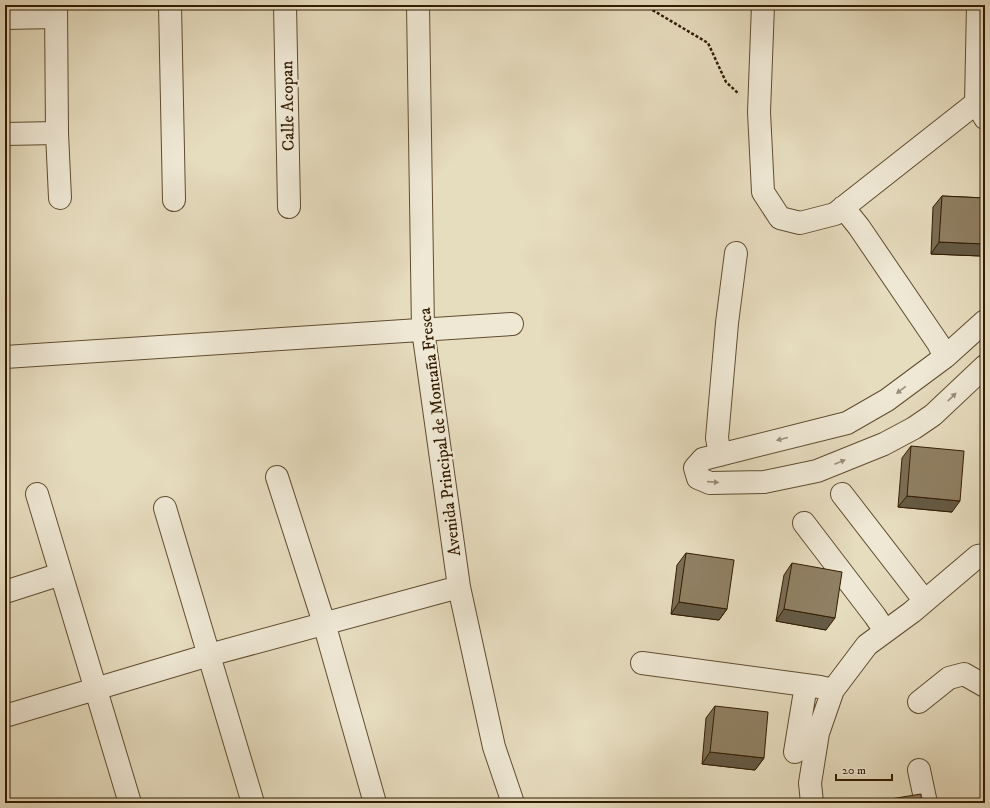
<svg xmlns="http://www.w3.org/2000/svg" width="990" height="808" viewBox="0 0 990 808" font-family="'IM FELL DW Pica',serif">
<rect width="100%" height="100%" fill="#e6dcbe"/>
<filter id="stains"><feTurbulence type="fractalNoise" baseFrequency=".005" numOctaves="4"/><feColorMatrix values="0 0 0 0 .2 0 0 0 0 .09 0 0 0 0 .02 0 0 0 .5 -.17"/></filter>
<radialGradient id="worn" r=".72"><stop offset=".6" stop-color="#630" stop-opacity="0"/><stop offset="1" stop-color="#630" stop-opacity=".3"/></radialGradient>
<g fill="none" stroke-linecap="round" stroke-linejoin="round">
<defs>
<path id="minor" d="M56,5L57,133L60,198
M170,5L174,200
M285,5L289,207
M418,5L423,330L459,587L494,747L513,803
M763,5L759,112L763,192L780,218L800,223L835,214L976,103
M978,5L976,103L985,118
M5,18L56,17
M5,134L57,133
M843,207L859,227L938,343L945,357
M985,321L945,357L887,400L847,423L703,459L695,468L698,478L710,483L764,482L817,471L884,444L914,428L933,415L985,366
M5,357L512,324
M720,455L717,438L727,323L736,253
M277,477L324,623L375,803
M37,494L130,803
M842,494L924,600
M165,508L253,803
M804,523L875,616L885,631
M5,592L61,574
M642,663L820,687L833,690
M919,702L949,678L964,674L985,686
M5,716L209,655L459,587
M795,752L806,685
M919,770L926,803
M812,803L810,783L818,733L833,690L867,645L912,612L978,556L985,555"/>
</defs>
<use href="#minor" stroke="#604c30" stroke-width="24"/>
<path stroke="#331c01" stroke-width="2.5" stroke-dasharray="3 2" stroke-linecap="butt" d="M644,5L708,43L726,82L739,94"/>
<use href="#minor" stroke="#efe8d5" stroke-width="22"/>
</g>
<path fill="#7c6e55" stroke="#331c01" d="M942,196L985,198V251L981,256L931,254L933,207Z
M911,446L952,512L898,507L902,458Z
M686,553L727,609L719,620L671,614L677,565Z
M792,563L826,630L776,621L784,575Z
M715,706L764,758L755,770L702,764L706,718Z"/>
<path fill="#655a45" stroke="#331c01" d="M939,242L985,244V251L981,256L931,254Z
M907,496L960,501L952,512L898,507Z
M679,602L727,609L719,620L671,614Z
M784,609L835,618L826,630L776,621Z
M710,752L764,758L755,770L702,764Z"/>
<path fill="#908063" stroke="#331c01" d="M942,196L985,198V244L939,242Z
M911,446L964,451L960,501L907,496Z
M686,553L734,560L727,609L679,602Z
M792,563L842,572L835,618L784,609Z
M715,706L768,712L764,758L710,752Z
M921,794L922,803H878V801Z"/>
<defs><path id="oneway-solid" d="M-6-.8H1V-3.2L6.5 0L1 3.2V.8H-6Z"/></defs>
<g fill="#9a8c76">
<use href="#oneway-solid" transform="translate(901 390) rotate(143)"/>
<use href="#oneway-solid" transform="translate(952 397) rotate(-44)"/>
<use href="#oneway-solid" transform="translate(782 439) rotate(166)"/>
<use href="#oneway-solid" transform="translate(840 462) rotate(-22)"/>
<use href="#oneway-solid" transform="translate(713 482) rotate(4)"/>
</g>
<g text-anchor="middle" stroke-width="4" stroke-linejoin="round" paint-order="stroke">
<g font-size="17" fill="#331c01" stroke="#efe8d5">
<text transform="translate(287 106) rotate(-91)" y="6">Calle Acopan</text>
<text transform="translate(439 432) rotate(-97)" y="6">Avenida Principal de Montaña Fresca</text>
</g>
</g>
<rect width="990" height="808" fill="none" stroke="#e6dcbe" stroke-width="20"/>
<rect x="6" y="6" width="978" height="796" fill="none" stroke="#331c01" stroke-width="2"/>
<rect x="10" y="10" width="970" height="788" fill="none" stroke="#331c01"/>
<path d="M836 774v6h56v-6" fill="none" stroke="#331c01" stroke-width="2"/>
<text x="842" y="774" font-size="12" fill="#331c01" stroke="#efe8d5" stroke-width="3" paint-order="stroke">20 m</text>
<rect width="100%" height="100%" filter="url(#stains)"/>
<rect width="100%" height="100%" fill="url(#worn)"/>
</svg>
